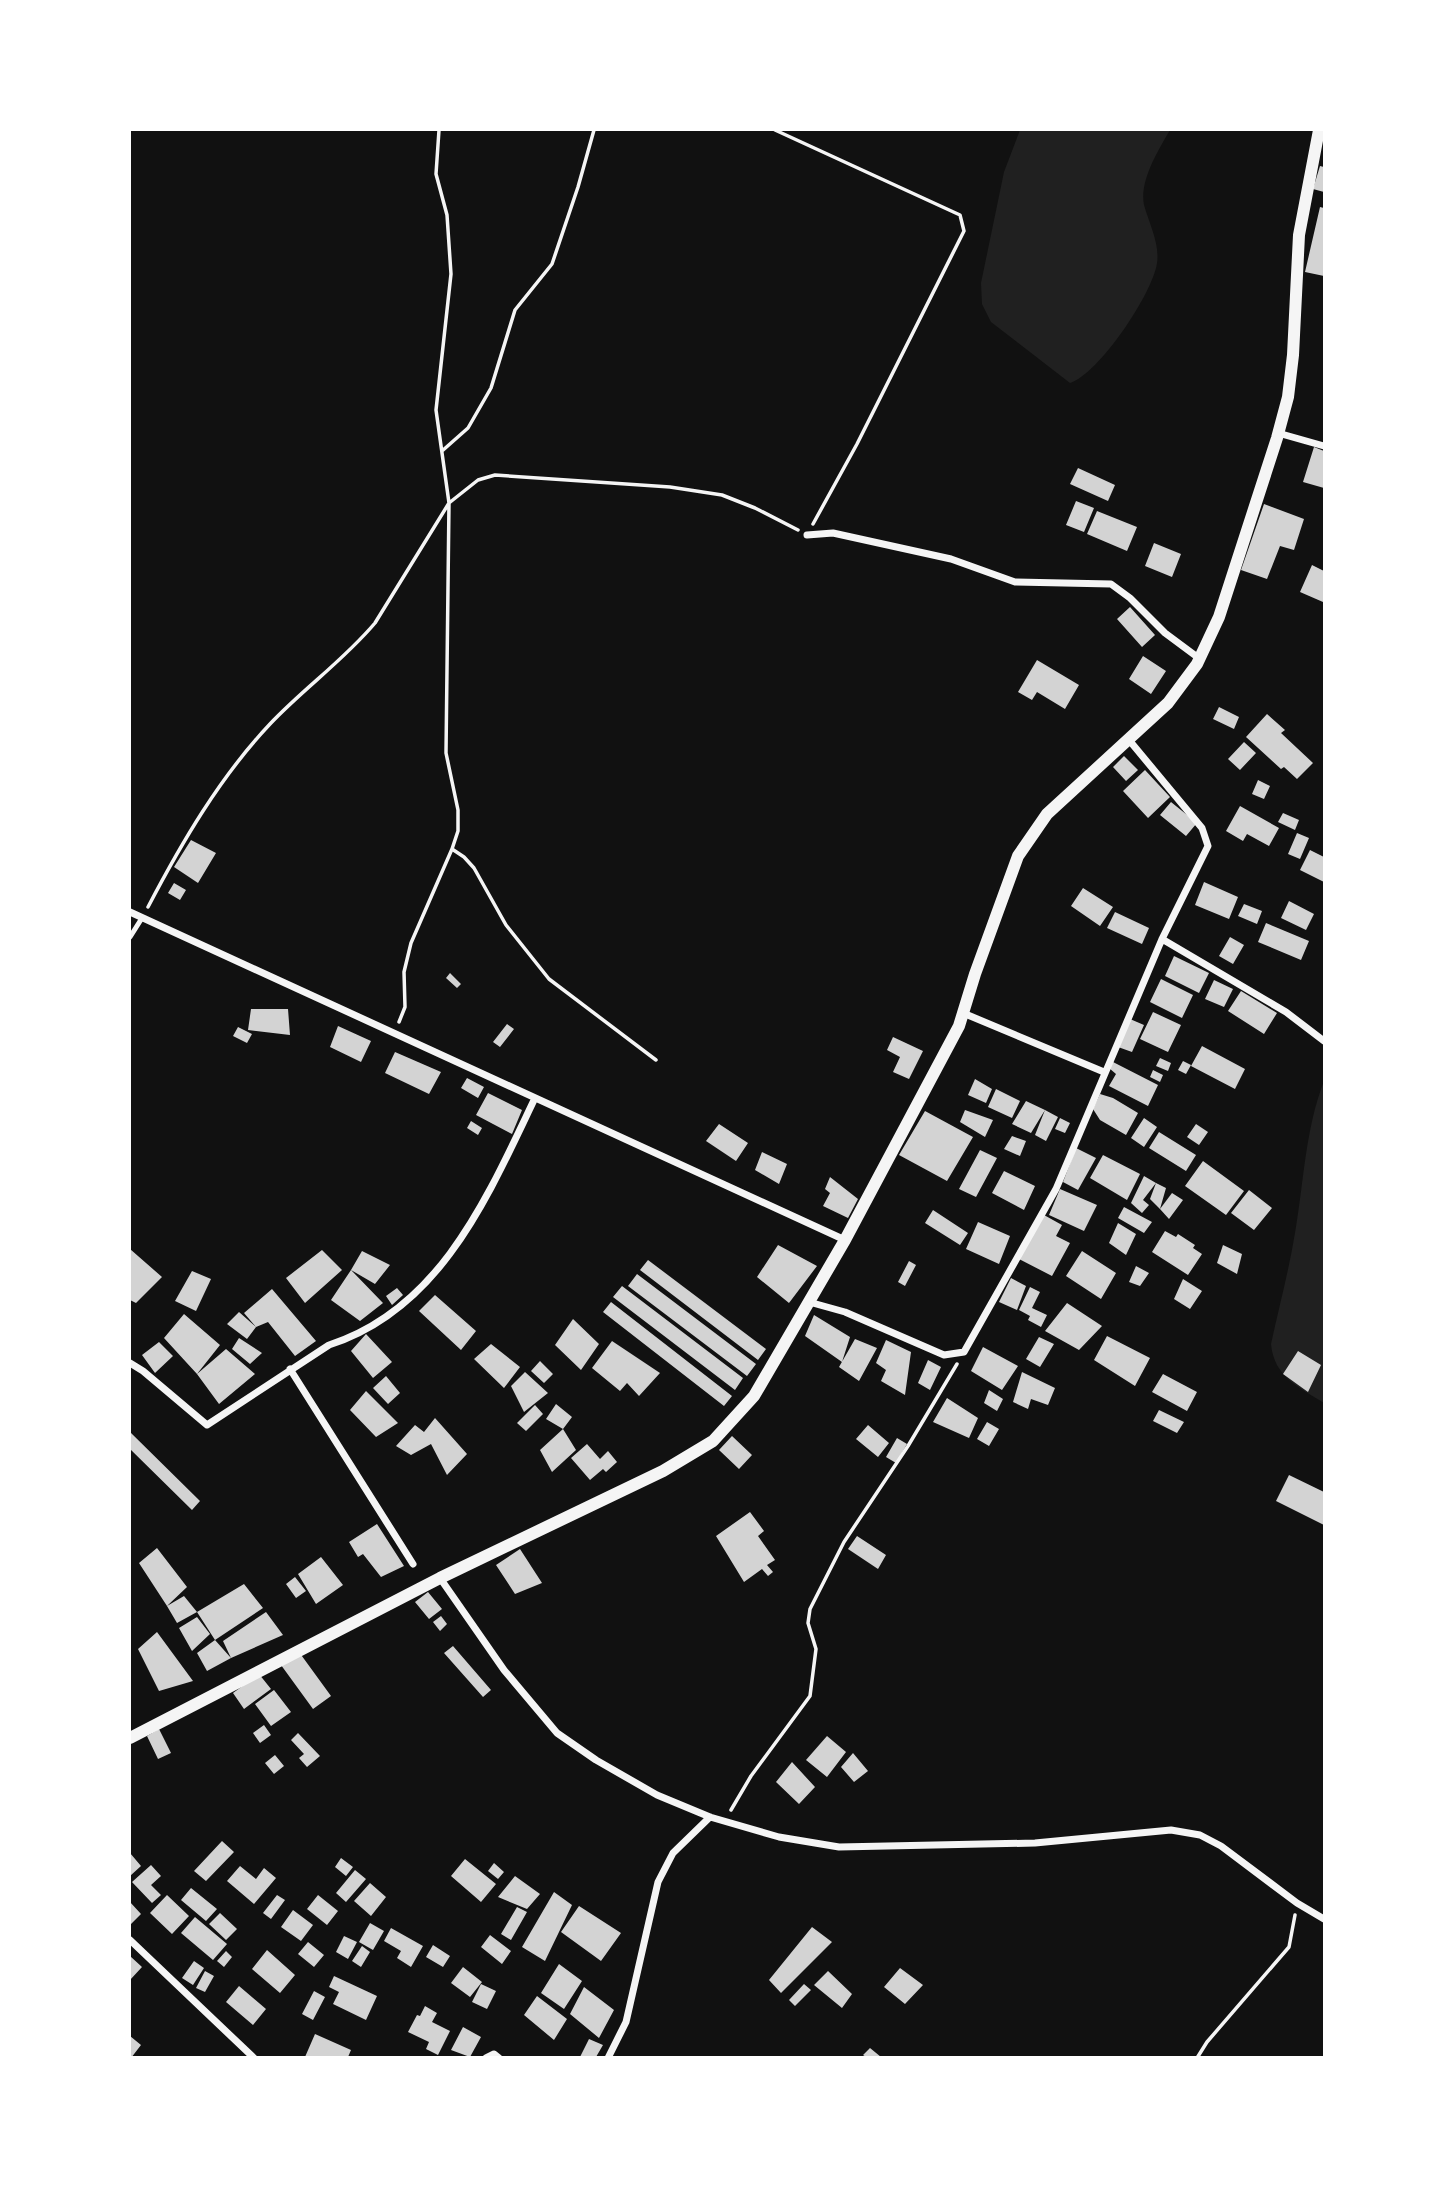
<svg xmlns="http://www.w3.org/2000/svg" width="1454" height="2187" viewBox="0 0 1454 2187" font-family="Overpass,sans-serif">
<rect width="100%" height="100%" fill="#111"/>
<path fill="#202020" d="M1020,130H1170C1159,149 1139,181 1144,205C1149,223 1160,244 1157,263C1153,293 1099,374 1070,383L991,322L982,304L981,283L1004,172Z
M1324,1081V1403C1299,1387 1274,1377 1271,1344C1279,1307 1289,1270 1295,1233C1304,1182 1305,1130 1324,1081Z"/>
<path fill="#d3d3d3" d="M1320,166L1324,167V192L1313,189Z
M1320,207L1324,208V276L1305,272Z
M1314,447L1324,451V488L1303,482Z
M1078,468L1115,485L1108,501L1070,484Z
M1076,501L1094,508L1084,532L1066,525Z
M1264,504L1304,519L1294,550L1280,546L1267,579L1241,570Z
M1097,511L1137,527L1127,551L1087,534Z
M1154,543L1181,554L1172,577L1145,566Z
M1312,565L1324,571L1323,602L1300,592Z
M1130,607L1155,635L1142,647L1117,619Z
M1143,656L1166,671L1151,694L1129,679Z
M1037,660L1079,685L1065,709L1037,692L1032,700L1018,692Z
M1219,707L1239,717L1234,729L1213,719Z
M1267,714L1285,730L1281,733L1313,763L1297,779L1284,767L1281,769L1246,737Z
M1244,742L1256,753L1240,770L1228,759Z
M1124,756L1138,770L1126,781L1113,767Z
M1145,770L1170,797L1148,818L1123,791Z
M1258,780L1270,786L1264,799L1252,794Z
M1171,802L1197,823L1186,836L1160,815Z
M1240,806L1279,828L1269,846L1247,834L1243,841L1226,831Z
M1283,813L1299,820L1295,830L1278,822Z
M1297,833L1309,838L1300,859L1288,854Z
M191,840L216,853L198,883L174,867Z
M1310,850L1324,857V882L1300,870Z
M1204,882L1238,897L1229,919L1195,905Z
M174,883L186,890L180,900L168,893Z
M1083,888L1113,907L1100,926L1071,906Z
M1289,901L1314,914L1306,930L1281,918Z
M1244,904L1262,911L1257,924L1238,916Z
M1115,912L1149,928L1142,944L1107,928Z
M1266,923L1309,941L1301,960L1258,942Z
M1230,937L1244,945L1233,964L1219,956Z
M1174,956L1209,973L1199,993L1165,976Z
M450,973L461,984L457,988L446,978Z
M1161,979L1193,995L1182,1018L1150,1002Z
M1214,980L1233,989L1224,1007L1205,999Z
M1241,991L1277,1013L1264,1034L1228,1011Z
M251,1009H288L290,1035L248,1030Z
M1153,1012L1181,1025L1168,1052L1140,1039Z
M1130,1019L1144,1025L1132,1052L1118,1047Z
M507,1024L514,1029L500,1047L493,1042Z
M338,1026L371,1041L361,1062L330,1047Z
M238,1027L252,1034L247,1043L233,1036Z
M893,1037L923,1051L909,1079L893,1072L900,1057L887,1050Z
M1202,1046L1245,1069L1235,1089L1191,1066Z
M395,1052L441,1072L429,1094L385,1073Z
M1160,1058L1171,1063L1168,1071L1156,1066Z
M1183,1061L1191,1065L1186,1074L1178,1070Z
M1113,1062L1158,1085L1148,1106L1109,1086L1116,1074L1109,1068Z
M1153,1070L1163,1075L1160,1082L1150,1077Z
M467,1078L484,1087L478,1098L461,1088Z
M975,1079L992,1089L986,1103L968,1095Z
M996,1089L1020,1101L1012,1118L988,1107Z
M488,1093L522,1110L512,1134L476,1115Z
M1100,1094L1113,1098L1138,1113L1126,1135L1100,1120L1093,1109Z
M1026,1101L1045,1110L1031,1133L1012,1124Z
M965,1110L993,1120L985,1137L960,1122Z
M1045,1110L1058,1117L1046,1141L1035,1135Z
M925,1111L973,1137L947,1181L899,1155Z
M1060,1118L1070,1123L1065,1133L1055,1129Z
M1144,1118L1157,1127L1144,1147L1131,1138Z
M471,1121L482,1128L478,1135L467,1128Z
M719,1124L748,1143L736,1161L706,1141Z
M1196,1124L1208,1132L1199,1145L1187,1137Z
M1159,1132L1196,1155L1186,1171L1149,1148Z
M1012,1136L1026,1141L1020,1156L1004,1149Z
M1076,1148L1096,1158L1078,1190L1063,1182Z
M980,1150L997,1158L976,1197L959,1189Z
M762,1152L787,1164L779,1184L755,1170Z
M1103,1155L1140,1174L1127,1200L1090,1178Z
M1203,1161L1244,1191L1226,1215L1185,1186Z
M1004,1171L1035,1186L1024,1210L992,1193Z
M1144,1176L1156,1183L1143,1200L1149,1205L1142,1213L1131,1203Z
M830,1177L858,1199L848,1218L823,1206L830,1193L825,1189Z
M1156,1183L1166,1188L1160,1209L1150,1199Z
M1060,1189L1097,1205L1084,1231L1049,1215Z
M1249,1190L1272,1208L1254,1230L1231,1213Z
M1172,1193L1183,1200L1169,1219L1160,1209Z
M1124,1207L1152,1222L1144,1233L1118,1218Z
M933,1210L968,1233L960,1245L925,1223Z
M1044,1215L1062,1225L1056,1236L1070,1243L1052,1276L1019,1259Z
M978,1222L1010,1236L999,1264L966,1249Z
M1118,1223L1136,1234L1126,1255L1109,1243Z
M1165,1231L1176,1237L1178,1234L1195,1245L1193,1248L1202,1254L1188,1275L1152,1252Z
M778,1245L817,1266L789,1303L757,1277Z
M1223,1245L1242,1254L1237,1274L1217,1263Z
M130,1249L162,1277L136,1303L130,1300Z
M322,1250L342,1270L305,1303L286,1278Z
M362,1251L390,1265L375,1284L351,1270Z
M1082,1251L1116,1273L1101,1299L1066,1276Z
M648,1260L766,1349L758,1360L640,1270Z
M909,1261L916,1265L905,1286L898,1282Z
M1136,1266L1149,1273L1140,1286L1129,1282Z
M351,1270L383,1303L360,1321L331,1300Z
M192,1271L211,1279L196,1311L175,1301Z
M637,1274L756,1364L747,1376L628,1286Z
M1011,1278L1026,1286L1017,1310L999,1302Z
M1183,1279L1202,1291L1190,1309L1174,1299Z
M622,1286L743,1378L735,1390L613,1297Z
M1030,1287L1040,1292L1032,1308L1047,1315L1041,1327L1028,1320L1030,1316L1019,1310Z
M397,1288L403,1295L392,1305L386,1296Z
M272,1289L316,1341L295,1356L268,1322L256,1327L244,1313Z
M435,1295L476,1331L461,1350L419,1311Z
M611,1302L732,1396L724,1406L603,1312Z
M1067,1303L1102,1326L1079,1350L1045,1331Z
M239,1312L256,1327L247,1339L227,1324Z
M184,1314L220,1345L197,1374L164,1338Z
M814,1315L850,1337L842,1362L805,1336Z
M573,1319L599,1344L581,1370L555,1345Z
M366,1334L392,1362L373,1378L351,1351Z
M1107,1336L1150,1358L1135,1386L1094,1360Z
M1039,1337L1054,1344L1040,1367L1026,1359Z
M239,1338L262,1353L250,1364L232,1349Z
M855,1339L877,1348L859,1381L839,1367Z
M886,1340L911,1352L905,1395L881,1381L886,1370L876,1363Z
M612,1341L660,1373L639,1396L627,1383L620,1391L592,1368Z
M159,1342L173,1356L155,1373L142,1355Z
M491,1344L520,1367L504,1388L474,1359Z
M983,1347L1018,1366L1002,1390L971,1371Z
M226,1349L255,1374L219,1404L197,1374Z
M1298,1351L1321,1365L1308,1392L1283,1374Z
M928,1360L941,1367L930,1390L918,1383Z
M540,1361L553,1374L544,1383L531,1371Z
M525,1372L548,1393L524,1412L511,1386Z
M1022,1372L1055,1388L1048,1405L1031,1399L1028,1409L1013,1402Z
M1163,1374L1197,1392L1187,1411L1152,1392Z
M386,1376L400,1393L388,1404L373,1388Z
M989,1390L1003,1399L997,1411L984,1403Z
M366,1391L398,1423L376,1437L350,1410Z
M947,1398L978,1418L969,1438L933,1422Z
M556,1404L572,1417L563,1429L546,1419Z
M535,1405L543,1414L526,1431L517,1423Z
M1159,1410L1184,1422L1177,1433L1153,1421Z
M435,1418L467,1454L447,1475L431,1444L411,1455L396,1446L415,1425L424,1432Z
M987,1422L999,1429L989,1446L977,1439Z
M868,1425L889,1443L878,1457L856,1439Z
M563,1429L576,1450L552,1472L540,1450Z
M130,1432L200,1501L192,1510L130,1449Z
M732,1436L752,1455L739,1469L719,1450Z
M897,1438L907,1444L896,1463L886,1457Z
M587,1444L600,1459L608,1451L617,1462L606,1472L603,1469L590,1480L571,1458Z
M1289,1475L1324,1492V1525L1276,1501Z
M750,1512L764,1531L758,1536L775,1560L767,1565L773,1572L768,1576L762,1569L744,1582L716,1536Z
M377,1524L404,1566L381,1577L363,1554L358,1557L349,1542Z
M857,1536L886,1555L878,1569L848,1549Z
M157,1548L187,1587L167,1606L139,1563Z
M520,1549L542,1583L515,1594L496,1565Z
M321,1557L343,1585L316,1604L298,1574Z
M295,1577L306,1591L296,1598L286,1584Z
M244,1584L263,1608L215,1640L197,1612Z
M428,1592L442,1609L429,1619L415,1602Z
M184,1596L197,1612L177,1623L167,1606Z
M266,1612L283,1635L231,1658L223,1641Z
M441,1616L447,1624L440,1631L433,1622Z
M197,1617L210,1634L192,1651L179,1628Z
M157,1632L193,1681L159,1691L138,1649Z
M215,1640L231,1658L207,1671L197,1653Z
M453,1646L491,1690L483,1697L444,1653Z
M299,1652L331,1696L313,1709L281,1665Z
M259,1674L271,1689L244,1709L233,1693Z
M274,1690L291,1712L271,1726L255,1704Z
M264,1725L271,1735L260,1743L253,1733Z
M159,1729L171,1753L158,1759L147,1736Z
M298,1733L320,1756L307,1767L299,1758L304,1754L291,1740Z
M827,1736L846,1752L827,1777L806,1760Z
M853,1753L868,1771L854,1782L841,1767Z
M275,1755L284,1766L274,1774L265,1763Z
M792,1762L815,1787L799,1804L776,1782Z
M222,1841L234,1852L206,1881L194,1871Z
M130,1853L141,1866L130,1876Z
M341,1858L353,1867L346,1876L335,1867Z
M465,1859L496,1884L481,1902L451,1876Z
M494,1863L504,1872L498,1879L488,1871Z
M151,1865L161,1876L151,1885L161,1895L152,1903L132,1882Z
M240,1866L256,1879L264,1868L276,1878L254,1904L227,1881Z
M355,1870L366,1879L346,1902L336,1893Z
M515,1876L540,1894L527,1909L498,1897Z
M370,1883L386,1897L371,1916L354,1901Z
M191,1888L217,1909L206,1921L181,1900Z
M554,1892L572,1905L545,1961L522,1947Z
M167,1895L189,1916L172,1934L150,1913Z
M277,1895L285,1900L271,1919L263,1913Z
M318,1895L338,1911L327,1925L307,1909Z
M130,1902L141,1914L130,1925Z
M579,1906L621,1933L601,1961L561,1932Z
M517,1907L527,1912L511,1940L501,1934Z
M293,1910L313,1925L301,1941L281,1927Z
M220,1913L237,1929L226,1940L209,1924Z
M195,1917L227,1944L213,1960L181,1933Z
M370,1923L384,1931L373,1950L359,1942Z
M812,1927L832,1942L781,1993L769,1980Z
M391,1928L423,1946L411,1967L397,1958L401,1951L384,1941Z
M490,1935L511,1951L502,1964L481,1947Z
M344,1936L357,1942L348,1959L336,1952Z
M308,1942L324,1955L314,1967L298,1954Z
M433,1945L450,1956L443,1967L426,1957Z
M362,1946L370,1952L361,1967L352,1961Z
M267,1950L295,1975L280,1993L252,1969Z
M226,1951L232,1957L224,1967L217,1961Z
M130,1956L142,1967L130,1980Z
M194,1961L204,1968L193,1985L182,1978Z
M559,1964L582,1981L564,2009L541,1993Z
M463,1967L482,1982L470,1997L451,1983Z
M900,1968L923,1985L905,2004L884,1987Z
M205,1971L214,1976L205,1992L196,1988Z
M828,1971L852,1994L842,2008L814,1985Z
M334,1976L377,1996L366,2020L333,2004L339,1992L329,1987Z
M481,1984L496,1991L487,2009L472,2002Z
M804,1984L811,1990L795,2006L789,2000Z
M239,1986L266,2009L253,2025L226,2002Z
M584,1987L614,2010L599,2038L570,2014Z
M314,1991L325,1997L313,2020L302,2014Z
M537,1996L567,2019L554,2040L524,2015Z
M425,2006L437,2013L432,2022L450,2031L438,2055L426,2049L429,2042L408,2032L417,2015L420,2016Z
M463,2027L481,2037L470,2057L451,2050Z
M315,2034L351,2050L348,2057H305Z
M130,2036L141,2045L131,2058H130Z
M589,2039L603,2045L596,2057H580Z
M870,2048L881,2057H866L863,2055Z"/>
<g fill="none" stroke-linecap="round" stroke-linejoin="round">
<path stroke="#f5f5f5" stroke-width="3.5" d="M775,130L960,215L964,231L857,444L813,524
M442,451L468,428L491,388L515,310L552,264L578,187L594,130
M452,849L464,857L474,868L506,925L549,979L656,1060
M148,907C182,842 220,777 270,724C303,689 344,660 375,623L449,503L478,480L495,475L670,487L722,495L755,508L798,530
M399,1022L405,1007L404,972L411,943L452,849L458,831V810L446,753L449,503L436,410L451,274L447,215L436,174L439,130
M731,1810L751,1776L810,1696L816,1649L808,1623L810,1609L844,1542L908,1446L957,1364
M1197,2058L1207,2042L1289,1947L1295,1915"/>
<path stroke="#f5f5f5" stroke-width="5" d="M130,937L142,918"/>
<path stroke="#f5f5f5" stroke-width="7" d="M1278,433L1324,446
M807,535L833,533L951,559L1015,582L1111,584L1130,598L1165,633L1200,659
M130,912L845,1240
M1162,939L1286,1012L1324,1041
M963,1013L1104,1072
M809,1302L845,1312L944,1355L964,1352L1056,1189L1162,939L1208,846L1202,828L1129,740
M130,1363L143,1371L207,1425L329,1345C441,1309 488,1196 535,1098
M290,1369L413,1564
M440,1578L504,1670L557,1733L596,1760L657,1795L710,1817L779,1837L839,1847L1035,1843L1171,1830L1200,1835L1221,1846L1297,1903L1324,1919
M130,1940L254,2058
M486,2058L494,2054L499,2058
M608,2058L626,2022L658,1882L673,1853L710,1817"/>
<path stroke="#f5f5f5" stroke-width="12" d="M130,1738L440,1578L663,1471L713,1441L754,1396L845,1240L959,1026L975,974L1018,856L1047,814L1168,703L1197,664L1219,617L1277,438L1288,397L1293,355L1299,235L1319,130"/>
</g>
<rect width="1454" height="2187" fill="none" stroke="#ffffff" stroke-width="262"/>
</svg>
